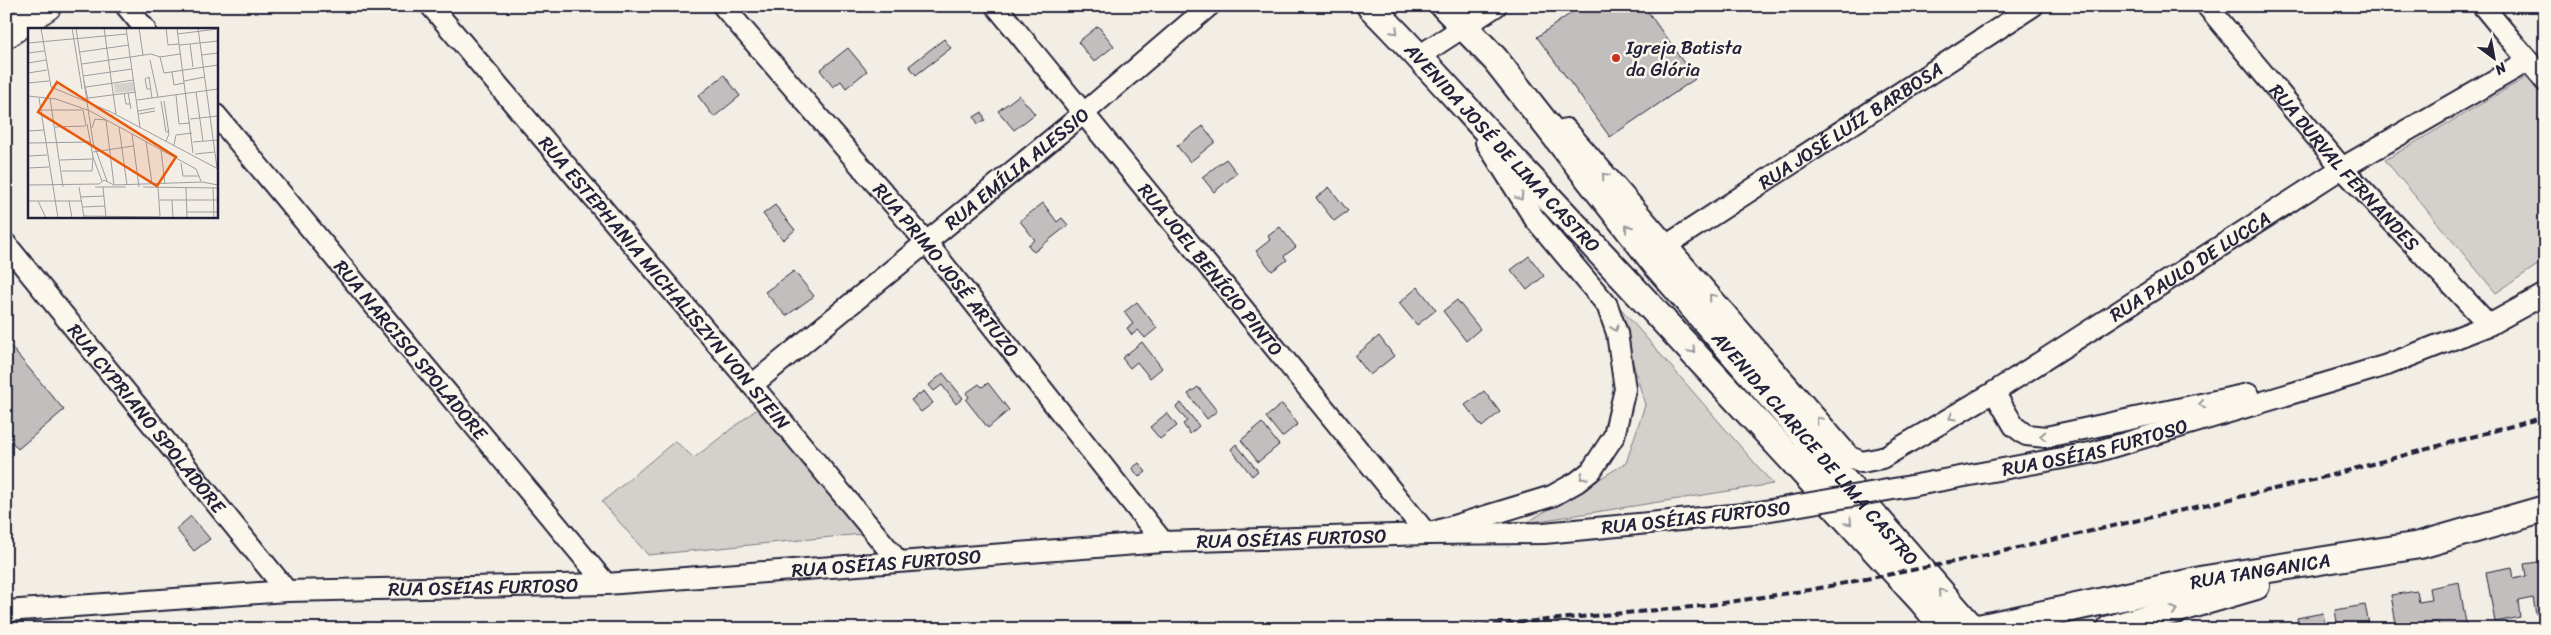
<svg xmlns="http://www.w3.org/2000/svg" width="2551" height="635" viewBox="0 0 2551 635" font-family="Sriracha,sans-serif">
<rect width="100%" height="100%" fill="#f2eee5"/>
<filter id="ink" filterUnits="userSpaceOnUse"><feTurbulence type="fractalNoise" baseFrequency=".02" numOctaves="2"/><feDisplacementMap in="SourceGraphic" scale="10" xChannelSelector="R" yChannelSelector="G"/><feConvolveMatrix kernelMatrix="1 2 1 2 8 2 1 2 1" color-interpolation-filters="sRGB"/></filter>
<g filter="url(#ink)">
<path fill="#d4d1cc" stroke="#7b7a84" d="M2532,74L2545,89V260L2496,293L2385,160Z
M1616,303L1773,484L1526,523L1626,463L1645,405Z
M757,409L862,534L648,555L602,502L675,441L694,458Z"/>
<path fill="#c2bebe" stroke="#22223b" d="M1581,6H1644L1695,79L1610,137L1537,37Z
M1098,26L1114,46L1094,62L1078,42Z
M944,39L951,48L916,75L909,66Z
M848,48L867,71L846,88L841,81L833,87L820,70Z
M724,75L740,96L714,117L698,96Z
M1019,95L1035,114L1014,130L998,111Z
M982,112L985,120L978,124L974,117Z
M1203,126L1215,142L1190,162L1177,146Z
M1226,159L1237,173L1214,192L1202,177Z
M1329,187L1348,211L1334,221L1316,198Z
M1043,203L1057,222L1062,218L1068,225L1034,252L1028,245L1035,240L1020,221Z
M775,205L795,230L783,240L763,214Z
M1280,227L1296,247L1284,256L1287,260L1272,271L1256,251L1270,240L1268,236Z
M1529,256L1544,276L1527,290L1511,270Z
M794,271L814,296L786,316L765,292Z
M1418,287L1436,310L1417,325L1399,303Z
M1457,300L1480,329L1466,341L1443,311Z
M1137,302L1157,328L1145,338L1138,330L1132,335L1127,328L1133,324L1124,312Z
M1379,336L1394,356L1370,375L1355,356Z
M6,341L64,410L18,449L6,435Z
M1142,342L1162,368L1150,378L1137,362L1130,368L1122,358Z
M943,373L963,398L956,404L942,385L934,391L929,385Z
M988,383L1009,410L988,428L966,400L969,397L966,393L979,384L982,387Z
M1198,387L1217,411L1207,419L1188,394Z
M924,391L933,403L921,412L911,400Z
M1484,391L1500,412L1482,427L1465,405Z
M1181,403L1199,426L1190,434L1183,424L1187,421L1176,407Z
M1282,404L1298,424L1282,437L1266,417Z
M1167,413L1177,426L1160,439L1150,427Z
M1262,423L1279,445L1258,462L1241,440Z
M1236,444L1258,471L1252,476L1231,449Z
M1139,463L1146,472L1139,477L1132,468Z
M191,516L210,539L194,551L176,529Z
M2545,561V612L2536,614L2533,598L2518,601L2520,617L2495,622L2486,572L2512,567L2514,579L2526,576L2524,564Z
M2459,582L2467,629H2439L2438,622L2423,624V629H2397L2391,595L2417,591L2419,602L2431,600L2429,588Z
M2365,605L2370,629H2299L2297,618L2323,613L2325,624L2337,622L2335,610Z"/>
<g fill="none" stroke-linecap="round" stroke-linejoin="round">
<defs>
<g id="minor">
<path d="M126,6L145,29"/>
<path id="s1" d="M431,6L752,385L898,561"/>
<path id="s2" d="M723,6L926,242L1163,542"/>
<path id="s3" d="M996,6L1427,534L1552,496L1577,482L1591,471L1614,436L1625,389L1617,333L1607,305L1534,218L1486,142"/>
<path id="s4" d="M2207,6L2342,168L2489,325"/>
<path d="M2483,6L2545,81"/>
<path d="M1419,56L1496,6"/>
<path id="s5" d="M216,115L606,584"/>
<path id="s6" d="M1566,129L1850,457L1862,462L1882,458L1994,392L2342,168L2528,61"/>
<path id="s7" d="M6,244L287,591"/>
<path id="s8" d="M1667,245L2033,6"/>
<path id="s9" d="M752,385L1084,113L1209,6"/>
<path d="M1994,392L2014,426L2026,435L2046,437L2248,394"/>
<path id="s10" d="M1911,486L2095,452L2387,365L2489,325L2545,294"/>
<path id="s11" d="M6,611L287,591L606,584L1163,542L1427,534L1544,533L1753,513"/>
</g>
<g id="tertiary">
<path id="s12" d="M1370,6C1421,57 1468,111 1517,164C1653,308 1787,454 1921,600L1945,629"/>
<path id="s13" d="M1444,6L1495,59L1658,267L1973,629"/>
<path id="s14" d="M1974,629L2206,579L2420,545L2545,509"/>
<path d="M2110,629L2256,586"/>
</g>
<path id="secondary" d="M6,34L47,6"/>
</defs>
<use href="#minor" stroke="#22223b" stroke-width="24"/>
<use href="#tertiary" stroke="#22223b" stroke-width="30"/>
<use href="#secondary" stroke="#22223b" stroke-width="31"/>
<use href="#minor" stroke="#fbf7ec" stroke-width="20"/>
<use href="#tertiary" stroke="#fbf7ec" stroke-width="26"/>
<use href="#secondary" stroke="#fbf7ec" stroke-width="28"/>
<path stroke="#22223b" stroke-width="4" stroke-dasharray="8 4" stroke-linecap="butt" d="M1446,629L1703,606L1809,590L1974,558L2313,480L2545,417"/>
<defs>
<path id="minor-bridge" d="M1753,513L1911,486"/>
</defs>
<use href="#minor-bridge" stroke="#22223b" stroke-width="24" stroke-linecap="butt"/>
<use href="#minor-bridge" stroke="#fbf7ec" stroke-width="20"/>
</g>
<defs><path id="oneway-chevron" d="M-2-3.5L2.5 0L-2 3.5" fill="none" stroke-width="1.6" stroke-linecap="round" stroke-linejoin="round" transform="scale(1.25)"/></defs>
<g stroke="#99979c">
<use href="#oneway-chevron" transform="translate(1395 31) rotate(45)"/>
<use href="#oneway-chevron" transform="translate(1605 176) rotate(-131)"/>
<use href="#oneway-chevron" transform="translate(1520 197) rotate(57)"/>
<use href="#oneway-chevron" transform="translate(1628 228) rotate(-128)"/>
<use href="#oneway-chevron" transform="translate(1712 297) rotate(-131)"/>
<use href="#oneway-chevron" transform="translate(1615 328) rotate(72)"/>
<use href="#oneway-chevron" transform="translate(1692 350) rotate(47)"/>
<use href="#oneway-chevron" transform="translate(2202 404) rotate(168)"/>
<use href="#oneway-chevron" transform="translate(1952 417) rotate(150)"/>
<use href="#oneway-chevron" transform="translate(1819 420) rotate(-131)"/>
<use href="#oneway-chevron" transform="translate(2043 436) rotate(178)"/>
<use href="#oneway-chevron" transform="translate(1583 477) rotate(141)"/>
<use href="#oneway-chevron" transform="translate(1849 522) rotate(47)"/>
<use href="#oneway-chevron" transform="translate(1941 592) rotate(-131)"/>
<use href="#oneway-chevron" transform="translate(2174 610) rotate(-17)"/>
</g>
</g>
<circle fill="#c8321e" stroke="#fbf7ec" stroke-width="2" cx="1616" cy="58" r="5"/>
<g text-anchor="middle" stroke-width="5" stroke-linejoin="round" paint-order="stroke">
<g font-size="19" fill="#22223b" stroke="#fbf7ec" text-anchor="start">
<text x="1626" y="54">Igreja Batista<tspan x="1626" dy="22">da Glória</tspan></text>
</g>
<g font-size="19" fill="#22223b" stroke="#fbf7ec">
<text dy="7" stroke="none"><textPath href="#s8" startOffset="219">RUA JOSÉ LUÍZ BARBOSA</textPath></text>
<text dy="7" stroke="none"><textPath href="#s12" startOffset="194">AVENIDA JOSÉ DE LIMA CASTRO</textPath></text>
<text dy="7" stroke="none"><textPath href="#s4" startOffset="212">RUA DURVAL FERNANDES</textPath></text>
<text dy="7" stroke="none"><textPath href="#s9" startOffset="342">RUA EMÍLIA ALESSIO</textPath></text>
<text dy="7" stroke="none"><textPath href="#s6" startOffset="830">RUA PAULO DE LUCCA</textPath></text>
<text dy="7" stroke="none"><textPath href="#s3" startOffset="340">RUA JOEL BENÍCIO PINTO</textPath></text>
<text dy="7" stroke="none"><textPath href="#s2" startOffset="346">RUA PRIMO JOSÉ ARTUZO</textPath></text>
<text dy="7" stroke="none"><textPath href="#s1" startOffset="362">RUA ESTEPHANIA MICHALISZYN VON STEIN</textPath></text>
<text dy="7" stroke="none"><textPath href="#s5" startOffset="305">RUA NARCISO SPOLADORE</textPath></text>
<text dy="7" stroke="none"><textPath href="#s7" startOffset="224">RUA CYPRIANO SPOLADORE</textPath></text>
<text dy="7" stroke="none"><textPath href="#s10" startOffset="188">RUA OSÉIAS FURTOSO</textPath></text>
<text dy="7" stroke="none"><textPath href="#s13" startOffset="578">AVENIDA CLARICE DE LIMA CASTRO</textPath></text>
<text transform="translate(1696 517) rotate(-6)" y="7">RUA OSÉIAS FURTOSO</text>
<text dy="7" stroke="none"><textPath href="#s11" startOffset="1288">RUA OSÉIAS FURTOSO</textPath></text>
<text dy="7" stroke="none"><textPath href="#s11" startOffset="882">RUA OSÉIAS FURTOSO</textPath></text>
<text dy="7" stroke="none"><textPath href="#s14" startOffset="292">RUA TANGANICA</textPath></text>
<text dy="7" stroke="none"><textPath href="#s11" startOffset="478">RUA OSÉIAS FURTOSO</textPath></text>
</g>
</g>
<g transform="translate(28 28)">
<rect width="190" height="190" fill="#f2eee5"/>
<path d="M105,54L106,63L87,65L86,56Z" fill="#d4d1cc"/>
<path fill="none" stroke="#9f9ca1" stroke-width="1" d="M13,0L23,59L83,84L190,141M44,0L54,61M48,0L65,114L79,153M76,0L88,86M98,0L112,99M111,0L115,27M138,0L140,17L151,16M149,0L165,125M170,0L189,140M149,6L190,1M0,15L99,6M162,16L165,39M152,17L190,13M52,24L101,17M0,25L16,23M173,27L190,25M132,29L136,45L190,37M122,32L130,69M0,35L18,32M54,36L123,26L132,29L152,26M144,44L146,57L156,55M0,45L19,42M55,48L104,41M121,49L124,70M121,49L117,51L119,61H123M56,53L60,72M156,53L177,49M0,55L21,53M58,59L106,52M168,64L175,113M96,65L98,76H102M100,65L103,81M148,67L151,96L162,95M0,68L28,71L62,83L168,141L173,153M11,70L30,190M22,70L35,159M60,70L108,64M109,72L190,61M133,73L138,104H141M136,73L141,106L138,113M13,82H55L58,97M110,83L127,80M111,86L127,83M162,91L190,88M59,96L65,129L74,153M27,99L58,98M91,99L99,157M64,100L67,91L78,92L86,157M0,103L16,102M104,106L111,159M118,113L124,156M165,114L190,112M0,115L63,114M146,117L148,107L164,105M133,122L137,156M65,124L105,118M167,126L187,124M0,128L19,127M32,132L64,131M153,135L155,148H171M0,140L21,139M34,143H64L65,129M0,157L71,156L76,152L86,157L174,154L190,157M51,159L56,189M67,159H98M75,159L78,190M115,159L190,160M130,159L132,188M185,159L186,190M158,160L159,190M53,169L76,168M131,172H190M144,172L145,190M0,173H54M10,173L18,190M41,173L44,190M55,179L77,178M159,184H190M56,188L132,189"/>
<path fill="#e8590c" fill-opacity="0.15" stroke="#e8590c" stroke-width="2.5" d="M29,54L148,129L129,158L10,84Z"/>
<rect width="190" height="190" fill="none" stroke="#22223b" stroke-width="2.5"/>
</g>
<rect width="2551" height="635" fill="none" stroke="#fbf7ec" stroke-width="25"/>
<rect x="12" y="12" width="2526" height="610" fill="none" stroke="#22223b" stroke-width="2" filter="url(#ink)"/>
<g transform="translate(2494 58) rotate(148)" stroke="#fbf7ec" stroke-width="4" paint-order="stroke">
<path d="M0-4L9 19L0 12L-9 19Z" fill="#22223b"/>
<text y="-8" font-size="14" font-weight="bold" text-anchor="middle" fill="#22223b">N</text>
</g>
</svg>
